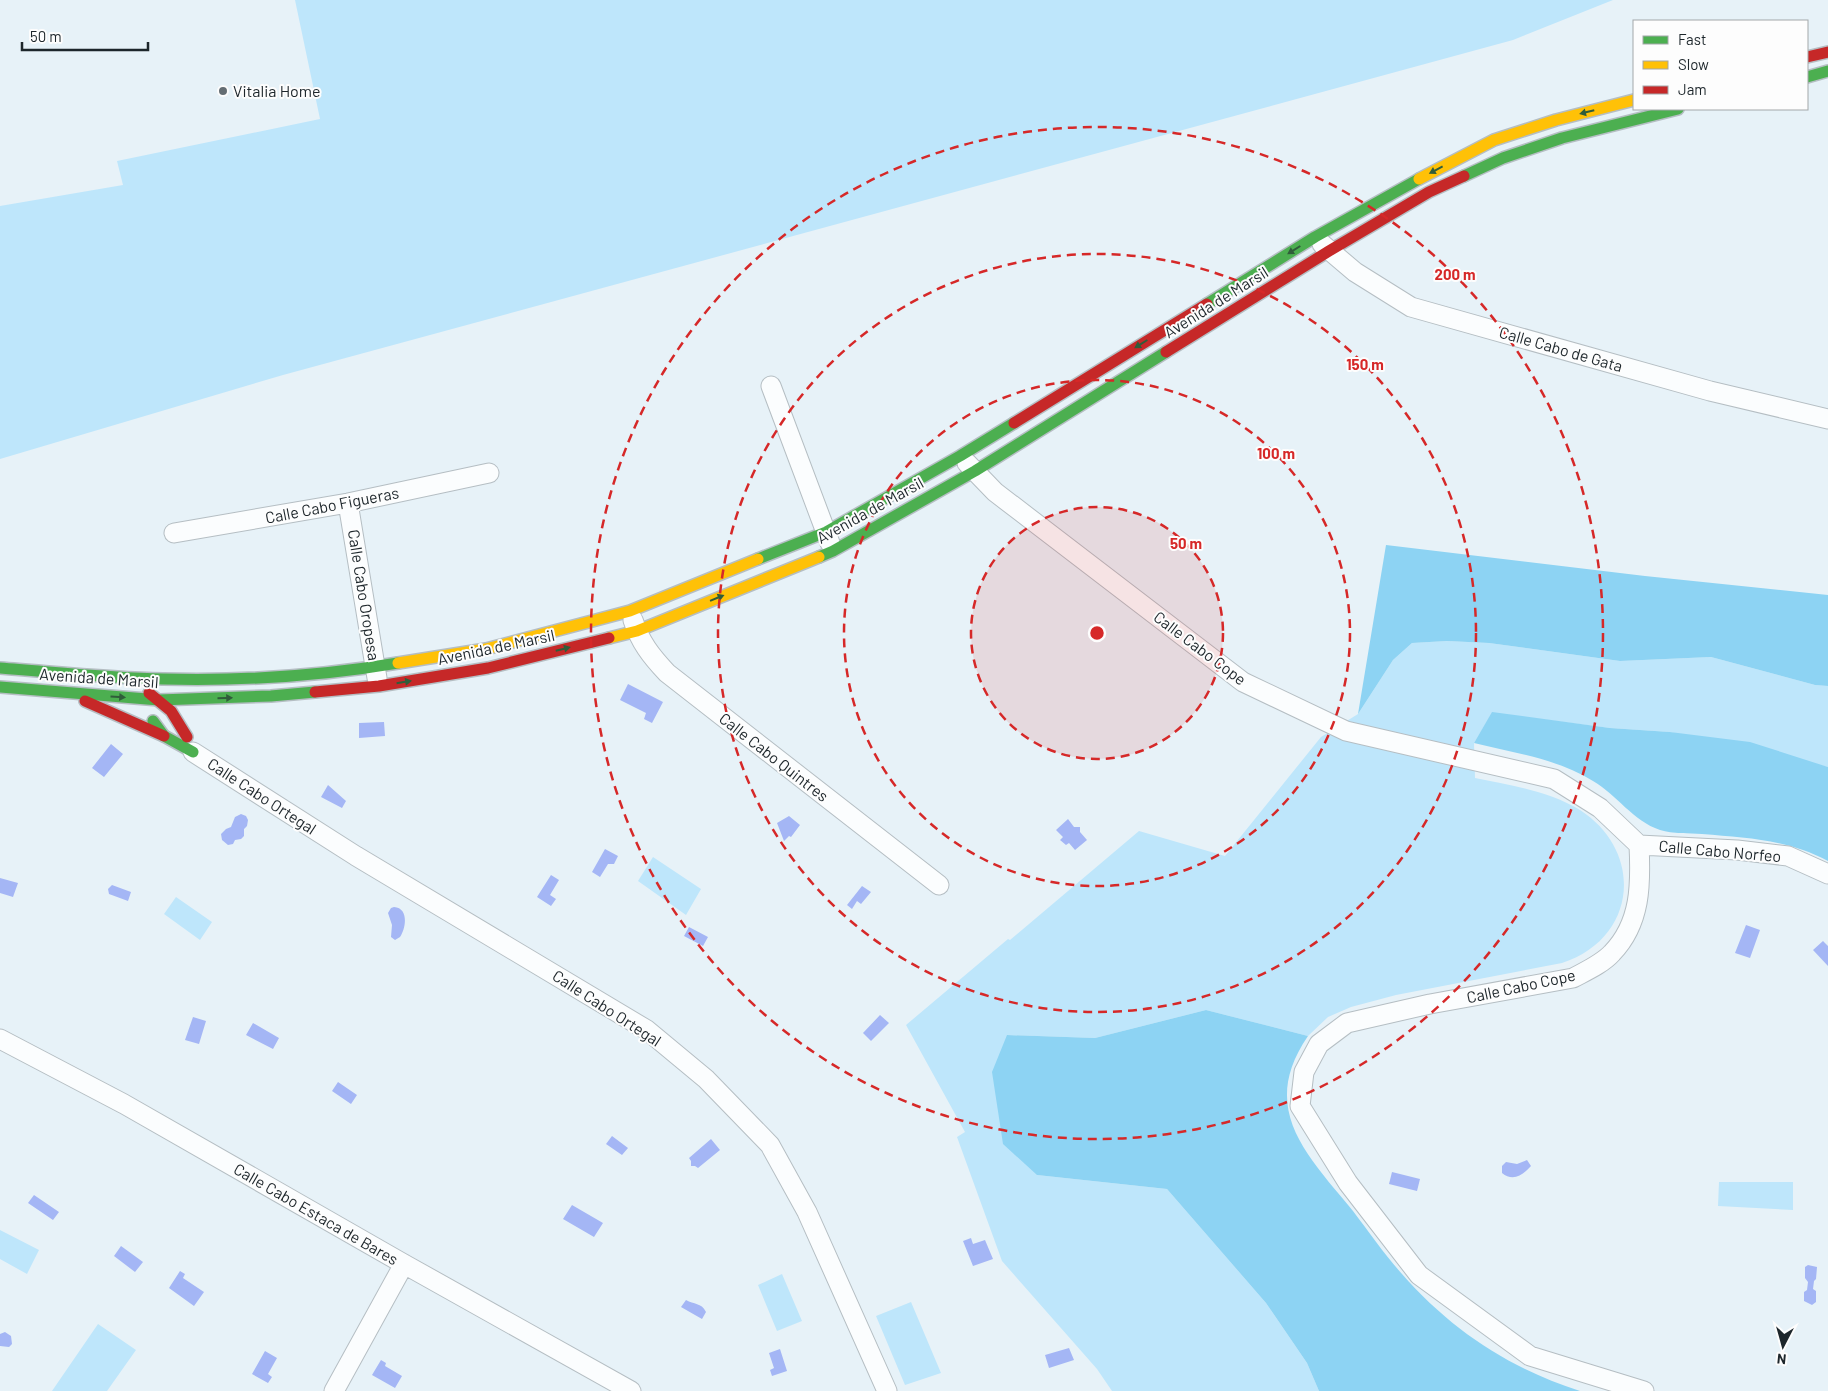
<svg xmlns="http://www.w3.org/2000/svg" width="1828" height="1391" viewBox="0 0 1828 1391" font-family="Barlow,sans-serif">
<rect width="100%" height="100%" fill="#e7f2f8"/>
<path fill="#bee6fb" d="M295,0H1613L1513,40L283,375L0,459V206L123,185L117,161L320,119Z
M1447,641L1489,643L1620,661L1711,657L1815,685L1828,686V767L1670,732L1610,728L1492,713L1474,743L1475,778C1510,785 1549,791 1580,810C1645,852 1637,939 1562,963L1396,995L1351,1007L1328,1017L1308,1036L1206,1010L1095,1038L1007,1035L1037,1175L1167,1189L1266,1303L1307,1363L1319,1391H1112L1097,1369L1002,1261L957,1137L965,1132L906,1025L1008,939L1010,940L1139,831L1225,856L1321,737L1358,714L1393,660L1412,643Z
M653,857L701,889L686,915L638,881Z
M176,897L212,922L200,940L164,914Z
M1719,1182H1793V1210L1718,1206Z
M0,1230L39,1250L27,1274L0,1259Z
M782,1274L802,1321L777,1331L758,1285Z
M911,1302L941,1373L905,1385L876,1316Z
M98,1324L136,1350L107,1391H52Z"/>
<path fill="#8dd3f3" d="M1386,545L1645,576L1828,595V686L1815,685L1711,657L1620,661L1489,643L1447,641L1412,643L1393,660L1358,714Z
M1492,712L1610,728L1670,732L1750,742L1828,767V861C1787,839 1747,838 1702,834C1689,833 1673,834 1660,830C1633,821 1617,795 1593,781C1558,759 1514,753 1474,743Z
M1206,1010L1308,1036C1258,1109 1307,1155 1353,1211C1369,1232 1384,1254 1402,1274C1450,1329 1510,1369 1580,1391H1319L1307,1363L1266,1303L1167,1189L1037,1175L1003,1144L992,1072L1007,1035L1095,1038Z"/>
<path fill="#a4b6f5" d="M628,684L663,702L652,723L644,719L646,713L620,700Z
M384,722L385,736L359,738V723Z
M111,744L123,754L104,777L92,768Z
M328,785L346,801L342,808L321,797Z
M241,814L246,816L248,820L247,826L244,829V836L241,839L235,840L233,844L228,845L222,840L221,834L226,829L231,827L235,817Z
M789,816L800,825L791,837L789,836L784,841L777,823Z
M1068,819L1074,827H1080V832L1087,840L1075,850L1069,843L1066,845L1060,840L1063,837L1056,830Z
M605,849L618,856L614,864H608L600,877L592,872Z
M551,875L559,880L550,895L556,899L551,906L537,897Z
M0,878L18,883L13,897L0,893Z
M112,885L131,892L128,901L109,894L108,889Z
M862,886L871,892L861,904L857,901L852,909L847,905Z
M394,907C409,908 406,928 400,937L395,940L391,937L392,925L388,913L391,908Z
M1746,925L1760,930L1750,958L1735,953Z
M689,927L708,937L703,946L684,936Z
M1823,941L1828,946V966L1813,950Z
M880,1015L889,1023L871,1041L863,1033Z
M193,1017L206,1021L199,1044L185,1040Z
M253,1023L279,1038L273,1049L246,1035Z
M338,1082L357,1095L351,1104L332,1091Z
M612,1136L628,1148L622,1155L606,1144Z
M711,1139L720,1150L698,1168L695,1166H691V1161L689,1158Z
M1527,1160L1531,1166C1523,1175 1513,1182 1502,1173V1166L1506,1162L1517,1164Z
M1392,1172L1420,1179L1417,1191L1389,1184Z
M34,1195L59,1212L53,1220L28,1203Z
M572,1205L603,1223L594,1237L563,1219Z
M971,1238L973,1244L985,1240L993,1259L973,1266L963,1241Z
M121,1246L143,1262L135,1272L114,1256Z
M1808,1265L1817,1267L1816,1279L1814,1281L1813,1289L1816,1291V1302L1812,1305L1804,1301V1292L1807,1290L1808,1282L1805,1278V1267Z
M180,1271L185,1274L183,1278L204,1292L194,1306L169,1288Z
M686,1300C694,1305 701,1302 706,1312L702,1319L681,1307Z
M5,1332L11,1336L12,1344L9,1347L0,1346V1334Z
M1069,1348L1074,1360L1049,1368L1045,1355Z
M780,1349L787,1371L772,1376L770,1370L774,1368L769,1353Z
M265,1351L277,1358L268,1374L272,1377L268,1383L252,1374Z
M381,1360L386,1363L385,1366L402,1376L395,1388L372,1375Z"/>
<g fill="none" stroke-linecap="round" stroke-linejoin="round">
<defs>
<path id="street" d="M1322,244L1355,272L1411,307L1710,391L1828,419
M771,386L830,543
M967,463L995,492L1243,682L1346,731L1554,779L1600,808L1639,845C1641,884 1641,923 1612,953C1602,964 1586,971 1573,978L1430,1004L1347,1023L1319,1044L1304,1072L1300,1106L1348,1183L1419,1275L1530,1356L1644,1391
M348,503L377,678
M174,533L348,503L489,473
M633,620C640,642 651,656 667,673L939,885
M193,752L356,856L647,1030L706,1079L770,1145L807,1212L887,1391
M1639,845L1737,850L1788,856L1828,874
M0,1039L124,1104L404,1264L631,1391
M334,1391L404,1264"/>
<path id="fast" d="M1807,77L1828,71
M1464,176L1503,158L1562,138L1678,109
M1207,304L1315,237L1419,179
M819,557L833,551L975,471L1166,352
M758,559L826,532L960,456L1014,423
M0,668C54,672 109,678 163,679C241,681 321,676 398,663
M0,687L159,700L271,696L315,692
M153,721L164,736L193,752"/>
<path id="slow" d="M1419,179L1494,140L1556,120L1634,100
M609,638L637,631L819,557
M398,663L486,649L630,611L758,559"/>
<path id="jam" d="M1807,57L1828,52
M1166,352L1329,251L1429,192L1464,176
M1014,423L1207,304
M315,692L379,686L488,668L609,638
M149,693L171,711L187,737
M85,701L164,736"/>
</defs>
<use href="#street" stroke="#b5bec3" stroke-width="21"/>
<use href="#fast" stroke="#b5bec3" stroke-width="14"/>
<use href="#slow" stroke="#b5bec3" stroke-width="14"/>
<use href="#jam" stroke="#b5bec3" stroke-width="14"/>
<use href="#street" stroke="#fbfdfe" stroke-width="19"/>
<use href="#fast" stroke="#4caf50" stroke-width="11"/>
<use href="#slow" stroke="#ffc107" stroke-width="11"/>
<use href="#jam" stroke="#c62828" stroke-width="11"/>
</g>
<defs><path id="oneway-solid" d="M-6-.8H1V-3.2L6.5 0L1 3.2V.8H-6Z" transform="scale(1.25)"/></defs>
<g fill="#305d3a">
<use href="#oneway-solid" transform="translate(1587 112) rotate(166)"/>
<use href="#oneway-solid" transform="translate(1436 170) rotate(152)"/>
<use href="#oneway-solid" transform="translate(1294 250) rotate(148)"/>
<use href="#oneway-solid" transform="translate(1141 344) rotate(148)"/>
<use href="#oneway-solid" transform="translate(717 598) rotate(-22)"/>
<use href="#oneway-solid" transform="translate(563 649) rotate(-14)"/>
<use href="#oneway-solid" transform="translate(404 682) rotate(-9)"/>
<use href="#oneway-solid" transform="translate(118 697) rotate(4)"/>
<use href="#oneway-solid" transform="translate(225 698) rotate(-2)"/>
</g>
<circle cx="1097" cy="633" r="126" fill="#d62828" fill-opacity=".12"/>
<g fill="none" stroke="#d62828" stroke-width="2.5" stroke-dasharray="9 6">
<circle cx="1097" cy="633" r="126"/>
<circle cx="1097" cy="633" r="253"/>
<circle cx="1097" cy="633" r="379"/>
<circle cx="1097" cy="633" r="506"/>
</g>
<circle fill="#646d73" stroke="#fdfdfd" stroke-width="2" cx="223" cy="91" r="5"/>
<g text-anchor="middle" stroke-width="4" stroke-linejoin="round" paint-order="stroke">
<g font-size="16" fill="#1d262b" stroke="#fdfdfd" text-anchor="start">
<text x="233" y="97">Vitalia Home</text>
</g>
<g font-size="16" fill="#1d262b" stroke="#fdfdfd">
<text transform="translate(1216 302) rotate(-32)" y="6">Avenida de Marsil</text>
<text transform="translate(1561 349) rotate(16)" y="6">Calle Cabo de Gata</text>
<text transform="translate(332 505) rotate(-11)" y="6">Calle Cabo Figueras</text>
<text transform="translate(870 510) rotate(-29)" y="6">Avenida de Marsil</text>
<text transform="translate(364 595) rotate(81)" y="6">Calle Cabo Oropesa</text>
<text transform="translate(496 647) rotate(-12)" y="6">Avenida de Marsil</text>
<text transform="translate(1200 648) rotate(37)" y="6">Calle Cabo Cope</text>
<text transform="translate(99 678) rotate(4)" y="6">Avenida de Marsil</text>
<text transform="translate(774 757) rotate(38)" y="6">Calle Cabo Quintres</text>
<text transform="translate(262 796) rotate(33)" y="6">Calle Cabo Ortegal</text>
<text transform="translate(1720 851) rotate(5)" y="6">Calle Cabo Norfeo</text>
<text transform="translate(1521 986) rotate(-12)" y="6">Calle Cabo Cope</text>
<text transform="translate(607 1008) rotate(33)" y="6">Calle Cabo Ortegal</text>
<text transform="translate(316 1214) rotate(30)" y="6">Calle Cabo Estaca de Bares</text>
</g>
</g>
<circle cx="1097" cy="633" r="8" fill="#d62828" stroke="#fdfdfd" stroke-width="2.5"/>
<g font-size="15" text-anchor="middle" font-weight="bold" fill="#d62828" stroke="#fdfdfd" stroke-width="4" stroke-linejoin="round" paint-order="stroke">
<text x="1455" y="280">200 m</text>
<text x="1365" y="370">150 m</text>
<text x="1276" y="459">100 m</text>
<text x="1186" y="549">50 m</text>
</g>
<rect x="1633" y="20" width="175" height="90" fill="#fdfdfd" stroke="#a3a7a9"/>
<rect x="1643" y="36" width="25" height="8" fill="#4caf50" stroke="#a3a7a9"/>
<text x="1678" y="45" font-size="15" fill="#1d262b">Fast</text>
<rect x="1643" y="61" width="25" height="8" fill="#ffc107" stroke="#a3a7a9"/>
<text x="1678" y="70" font-size="15" fill="#1d262b">Slow</text>
<rect x="1643" y="86" width="25" height="8" fill="#c62828" stroke="#a3a7a9"/>
<text x="1678" y="95" font-size="15" fill="#1d262b">Jam</text>
<g transform="translate(1783 1346) rotate(186)" stroke="#fdfdfd" stroke-width="4" paint-order="stroke">
<path d="M0-4L9 19L0 12L-9 19Z" fill="#1d262b"/>
<text y="-8" font-size="14" font-weight="bold" text-anchor="middle" fill="#1d262b">N</text>
</g>
<path d="M22 42v8h126v-8" fill="none" stroke="#1d262b" stroke-width="2.5"/>
<text x="30" y="42" font-size="15" fill="#1d262b" stroke="#fdfdfd" stroke-width="4" paint-order="stroke">50 m</text>
</svg>
